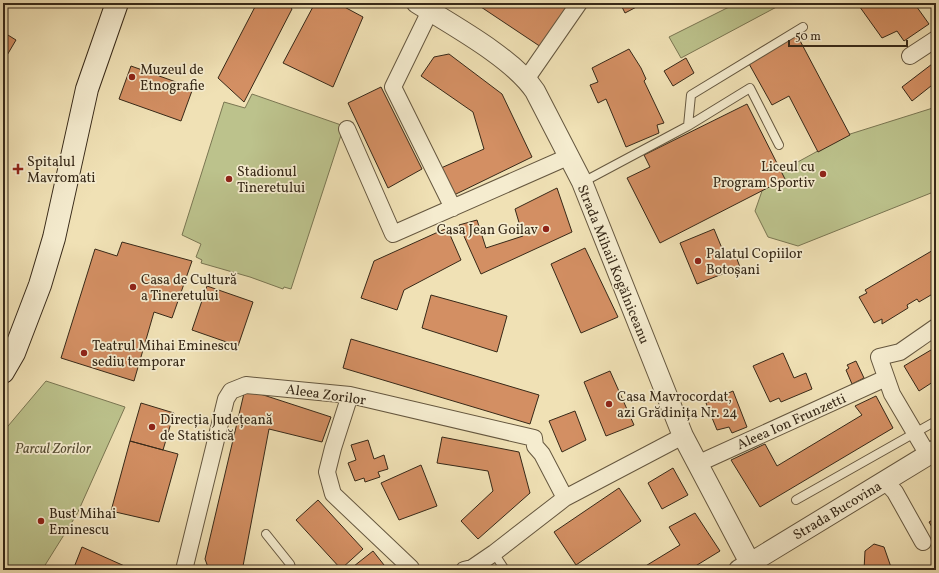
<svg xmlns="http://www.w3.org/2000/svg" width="939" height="573" viewBox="0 0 939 573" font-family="Vollkorn,serif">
<rect width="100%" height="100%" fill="#f0e1b5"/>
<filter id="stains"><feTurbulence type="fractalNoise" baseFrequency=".005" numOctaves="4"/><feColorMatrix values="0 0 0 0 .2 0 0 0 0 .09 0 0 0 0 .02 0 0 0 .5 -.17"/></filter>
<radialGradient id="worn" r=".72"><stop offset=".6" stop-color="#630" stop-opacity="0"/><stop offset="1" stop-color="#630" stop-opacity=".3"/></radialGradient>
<path fill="#bcc28c" stroke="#7a7652" d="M737,3H784L681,58L669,37Z
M252,94L344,126L291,289L284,287L283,289L250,277L201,263L202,260L196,257L201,244L182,235L224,102L245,108Z
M936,107V191L798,246L768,237L755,211L762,191L774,175L847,135Z
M46,381L125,407L77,514L42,570H3V432Z"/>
<path fill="#d38f63" stroke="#372918" d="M257,3H288L292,9L244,102L218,78Z
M315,3H337L363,17L333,87L283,63Z
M475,3H570L541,47Z
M620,3H644L625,13Z
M857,3H914L929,24L904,41L897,31L882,38Z
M3,32L16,40L3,62Z
M797,35L850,135L818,152L789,96L772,105L748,62Z
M629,49L641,68L646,79L644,81L664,123L657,125L659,133L626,147L606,99L598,103L590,85L598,82L592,68Z
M449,54L502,94L532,157L454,195L441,168L484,149L473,112L421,76L434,57Z
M686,58L694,73L673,86L664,71Z
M936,61V82L912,101L902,87Z
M131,66L193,88L181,121L119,99Z
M381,87L422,169L388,188L348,103Z
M747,104L785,179L660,243L627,178L650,167L644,155Z
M557,188L572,232L481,274L459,225L477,220L486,248L523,236L515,209Z
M447,228L461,260L404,290L397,310L361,298L374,261Z
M714,229L726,258L735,254L740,267L697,284L680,243Z
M122,242L192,261L172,318L154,312L134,381L61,358L95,249L117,256Z
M585,248L618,317L581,333L551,264Z
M935,249L936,292L919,302L917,299L907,305L908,308L882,324V319L874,323L859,297L867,293L865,290Z
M207,286L253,302L238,346L192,330Z
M431,295L507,316L497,352L422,328Z
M351,339L539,395L530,424L343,368Z
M936,347V380L919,391L904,366Z
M783,353L794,378L806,373L812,389L781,402L779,398L770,402L753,366Z
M856,361L864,378L852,384L846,370L849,368L847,365Z
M610,371L634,425L606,436L584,382Z
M245,389L331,417L322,442L269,429L243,566L248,570H209L205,559Z
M733,391L747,427L732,433L729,427L717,430L706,403Z
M876,396L893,428L760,507L731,460L765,444L777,466L862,415L855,406Z
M141,403L174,413L163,450L130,441Z
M575,411L586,440L562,452L549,421Z
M442,437L519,452L530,493L478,539L461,521L493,491L488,471L437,463Z
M368,440L374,459L384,455L388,469L378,472L380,477L365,482L364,478L355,481L348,463L356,460L351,445Z
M130,441L178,454L159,522L111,511Z
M421,465L437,506L399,520L381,483Z
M673,468L688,495L662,509L648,483Z
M619,488L641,521L576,565L554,532Z
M318,500L363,549L341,569L296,520Z
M695,513L720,551L689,570H639L680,545L669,527Z
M936,518V534L929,522Z
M874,544L884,547L892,570H864L865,551Z
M82,547L129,568L128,570H73Z
M373,551L388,570H349Z"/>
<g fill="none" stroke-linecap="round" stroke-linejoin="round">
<defs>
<path id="service" d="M688,126L750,88L779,145
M583,182L688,126L691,95L803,27
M796,500L936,421
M266,534L290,564L292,570
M494,553L505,570"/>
<path id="minor" d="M430,11L393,87L453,208
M910,56L936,39
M527,78L579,3
M347,129L393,234L570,156
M350,395L333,448L327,472L333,494L411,568
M928,455L892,394L879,357L900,352L936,327
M697,464L886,378
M885,481L895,492L923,542
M184,570L226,399L231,391L246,385L350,395L534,438L535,446L542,454L565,498
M464,570L472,568L494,553L565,498L683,436"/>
<path id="tertiary" d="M417,3C452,25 513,58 535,91L582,182L683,436L750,563L756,570
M739,570L936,450"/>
<path id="secondary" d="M3,372L14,353L40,285L54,238L87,89L117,3"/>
</defs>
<use href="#service" stroke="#65573f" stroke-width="10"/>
<use href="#minor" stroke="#65573f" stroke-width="18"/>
<use href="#tertiary" stroke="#65573f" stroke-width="22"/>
<use href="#secondary" stroke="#372918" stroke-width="24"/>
<use href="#service" stroke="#f5eccf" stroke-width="8"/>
<use href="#minor" stroke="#f5eccf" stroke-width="16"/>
<use href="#tertiary" stroke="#f5eccf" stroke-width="20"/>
<use href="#secondary" stroke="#f5eccf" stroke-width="22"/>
</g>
<g fill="#8f2418" stroke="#f5eccf" stroke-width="1.5">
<circle cx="132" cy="77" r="4"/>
<path d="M16 163h4v4h4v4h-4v4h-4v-4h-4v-4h4z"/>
<circle cx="823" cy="174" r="4"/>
<circle cx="229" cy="179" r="4"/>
<circle cx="546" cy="229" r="4"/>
<circle cx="698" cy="261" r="4"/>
<circle cx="133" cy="287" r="4"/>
<circle cx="84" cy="353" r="4"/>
<circle cx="609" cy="404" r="4"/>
<circle cx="152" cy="427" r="4"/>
<circle cx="41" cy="521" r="4"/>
</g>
<g text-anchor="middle" stroke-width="3.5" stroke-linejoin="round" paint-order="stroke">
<g font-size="14" fill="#372918" stroke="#f5eccf" text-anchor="start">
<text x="140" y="74">Muzeul de<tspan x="140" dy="16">Etnografie</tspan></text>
<text x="27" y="166">Spitalul<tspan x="27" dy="16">Mavromati</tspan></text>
<text x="815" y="171" text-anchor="end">Liceul cu<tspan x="815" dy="16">Program Sportiv</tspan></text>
<text x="237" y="176">Stadionul<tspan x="237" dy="16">Tineretului</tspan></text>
<text x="538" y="234" text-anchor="end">Casa Jean Goilav</text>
<text x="706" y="258">Palatul Copiilor<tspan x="706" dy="16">Botoșani</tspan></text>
<text x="141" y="284">Casa de Cultură<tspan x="141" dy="16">a Tineretului</tspan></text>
<text x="92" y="350">Teatrul Mihai Eminescu<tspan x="92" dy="16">sediu temporar</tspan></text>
<text x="617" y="401">Casa Mavrocordat,<tspan x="617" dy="16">azi Grădinița Nr. 24</tspan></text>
<text x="160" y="424">Direcția Județeană<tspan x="160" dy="16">de Statistică</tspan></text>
<text x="49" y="518">Bust Mihai<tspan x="49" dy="16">Eminescu</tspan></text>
</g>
<g font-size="14" fill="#372918" stroke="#f5eccf">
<text transform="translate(614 264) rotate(68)" y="5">Strada Mihail Kogălniceanu</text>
<text transform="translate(326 394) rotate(8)" y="5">Aleea Zorilor</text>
<text transform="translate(791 421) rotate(-24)" y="5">Aleea Ion Frunzetti</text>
<text transform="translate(837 510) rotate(-31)" y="5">Strada Bucovina</text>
</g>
<g font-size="14" font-style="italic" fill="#584f35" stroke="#f5eccf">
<text x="53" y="453">Parcul Zorilor</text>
</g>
</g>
<rect width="939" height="573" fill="none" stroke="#f0e1b5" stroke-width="16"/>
<rect x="4" y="4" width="931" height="565" fill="none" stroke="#372918" stroke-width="2"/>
<rect x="8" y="8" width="923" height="557" fill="none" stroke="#372918"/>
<path d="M789 40v6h118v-6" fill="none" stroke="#372918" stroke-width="2"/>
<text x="795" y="40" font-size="12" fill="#372918" stroke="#f5eccf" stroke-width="3" paint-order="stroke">50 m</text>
<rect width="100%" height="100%" filter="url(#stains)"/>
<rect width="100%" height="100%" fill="url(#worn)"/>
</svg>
